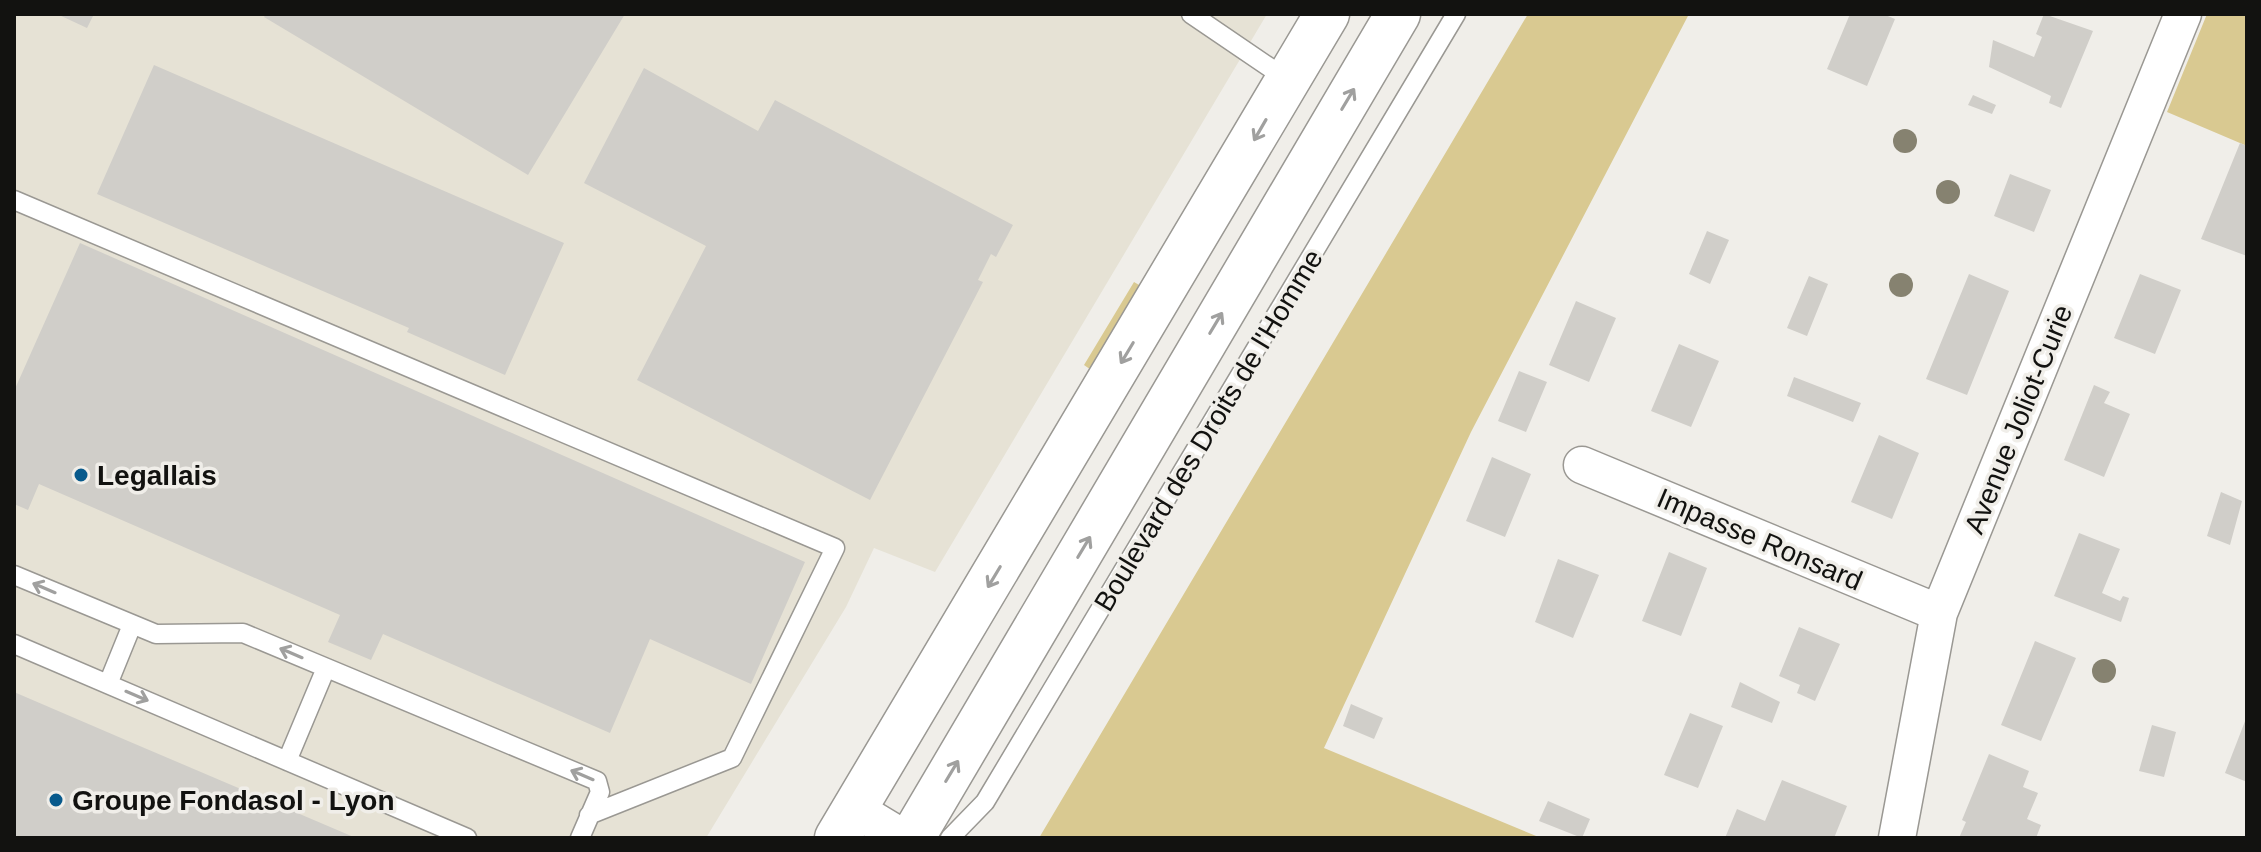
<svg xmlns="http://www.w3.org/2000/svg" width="2261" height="852" viewBox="0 0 2261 852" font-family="Arial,sans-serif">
<rect width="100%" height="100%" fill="#f0eee9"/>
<path fill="#e6e2d5" d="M14,14H1267L935,572L874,548L846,607L706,838H14Z"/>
<path fill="#d9c991" d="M1528,14H1689L1471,432L1324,748L1541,838H1039Z
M2207,14H2247V146L2167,112Z
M1134,282L1146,289L1094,372L1084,365Z"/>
<path fill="#d0cec9" d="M57,14H94L87,28Z
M266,14H625L528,175L264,17Z
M1850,14H1883L1895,19L1867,86L1827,69Z
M2044,14L2093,31L2061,108L2049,103L2051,96L1989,67L1993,40L2034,57L2042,37L2036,34Z
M154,65L564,243L505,375L407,332L409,328L97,194Z
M644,68L758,131L775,100L1013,225L996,257L991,254L978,280L983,282L870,500L637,380L706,246L584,183Z
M1973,95L1996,105L1992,114L1968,105Z
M2240,143L2247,146V256L2201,239Z
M2010,174L2051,190L2034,232L1994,216Z
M1707,231L1729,240L1710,284L1689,274Z
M80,243L805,562L751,684L650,639L610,733L383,634L371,660L328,642L340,615L39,484L28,510L14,504V391Z
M1969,274L2009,291L1967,395L1926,379Z
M2140,274L2181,290L2155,354L2114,338Z
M1809,276L1828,284L1807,336L1787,328Z
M1576,301L1616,318L1589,382L1549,365Z
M1679,344L1719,361L1691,427L1651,411Z
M1519,371L1547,382L1526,432L1498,421Z
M1794,377L1861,403L1853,422L1787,396Z
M2094,385L2110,392L2104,403L2130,414L2104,477L2064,460Z
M1879,435L1919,453L1892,519L1851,502Z
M1492,457L1531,474L1505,537L1466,521Z
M2221,492L2242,501L2230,545L2207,536Z
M2079,533L2120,549L2102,593L2120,601L2123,596L2129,598L2121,622L2054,596Z
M1669,552L1707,568L1681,636L1642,621Z
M1558,559L1599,575L1573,638L1535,622Z
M1799,627L1840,644L1815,701L1797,693L1800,685L1779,676Z
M2035,641L2076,658L2041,741L2001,725Z
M1740,682L1780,702L1772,723L1731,707Z
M14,692L128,741L356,838H14Z
M1351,704L1383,718L1374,739L1343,726Z
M1690,713L1723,726L1698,788L1664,775Z
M2247,716V782L2225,773Z
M2152,725L2176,732L2164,777L2139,771Z
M1989,754L2029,771L2023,787L2038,793L2027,819L2041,825L2036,838H1959L1966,822L1962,820Z
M1782,780L1847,806L1834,838H1725L1737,809L1765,821Z
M1548,801L1590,819L1582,838L1539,821Z"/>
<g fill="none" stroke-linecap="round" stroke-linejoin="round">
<defs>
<path id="service" d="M1191,14L1288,80
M14,200L835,548L732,758L589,815
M14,575L156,634L243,633L597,781L600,792L580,838
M14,644L467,838
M108,684L132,625
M287,761L326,668
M950,838L985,802L1456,14"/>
<path id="minor" d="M1582,465L1939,613
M855,809L903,838
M1897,838L1939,613L2183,14"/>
<path id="primary" d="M837,838L1327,14
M912,838L1398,14"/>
</defs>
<use href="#service" stroke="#9a9893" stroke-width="21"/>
<use href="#minor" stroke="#9a9893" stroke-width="39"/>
<use href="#primary" stroke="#9a9893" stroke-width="47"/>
<use href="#service" stroke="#fff" stroke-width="18"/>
<use href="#minor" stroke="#fff" stroke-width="36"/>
<use href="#primary" stroke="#fff" stroke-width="44"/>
</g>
<g fill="#868270">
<circle cx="1905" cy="141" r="12"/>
<circle cx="1948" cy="192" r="12"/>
<circle cx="1901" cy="285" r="12"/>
<circle cx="2104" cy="671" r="12"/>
</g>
<defs><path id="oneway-shaft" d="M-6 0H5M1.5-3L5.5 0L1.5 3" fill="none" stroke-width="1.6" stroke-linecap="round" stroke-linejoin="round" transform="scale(2)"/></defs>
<g stroke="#a0a09f">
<use href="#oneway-shaft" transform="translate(1348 99) rotate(-59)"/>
<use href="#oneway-shaft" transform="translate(1260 130) rotate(120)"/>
<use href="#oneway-shaft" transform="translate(1216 323) rotate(-59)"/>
<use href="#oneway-shaft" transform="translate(1127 353) rotate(121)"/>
<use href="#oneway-shaft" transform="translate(1084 547) rotate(-59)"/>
<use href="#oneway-shaft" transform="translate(994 577) rotate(121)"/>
<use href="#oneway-shaft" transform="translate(44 588) rotate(-157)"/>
<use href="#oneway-shaft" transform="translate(291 653) rotate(-157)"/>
<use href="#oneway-shaft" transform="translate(137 696) rotate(23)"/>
<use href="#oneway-shaft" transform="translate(952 771) rotate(-59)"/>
<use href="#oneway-shaft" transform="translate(582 775) rotate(-157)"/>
</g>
<g fill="#085a8c" stroke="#f0eee9" stroke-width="3">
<circle cx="81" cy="475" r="8"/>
<circle cx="56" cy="800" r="8"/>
</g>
<g text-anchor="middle" stroke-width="7" stroke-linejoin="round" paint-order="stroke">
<g font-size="28" fill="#121210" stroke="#f0eee9">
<text transform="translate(2018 419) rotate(-68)" y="10">Avenue Joliot-Curie</text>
<text transform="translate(1208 430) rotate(-59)" y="10">Boulevard des Droits de l'Homme</text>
<text transform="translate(1760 539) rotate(23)" y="10">Impasse Ronsard</text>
</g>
<g font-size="28" font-weight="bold" fill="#121210" stroke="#f0eee9" text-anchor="start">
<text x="97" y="485">Legallais</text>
<text x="72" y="810">Groupe Fondasol - Lyon</text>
</g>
</g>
<rect width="2261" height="852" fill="none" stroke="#121210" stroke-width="32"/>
</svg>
